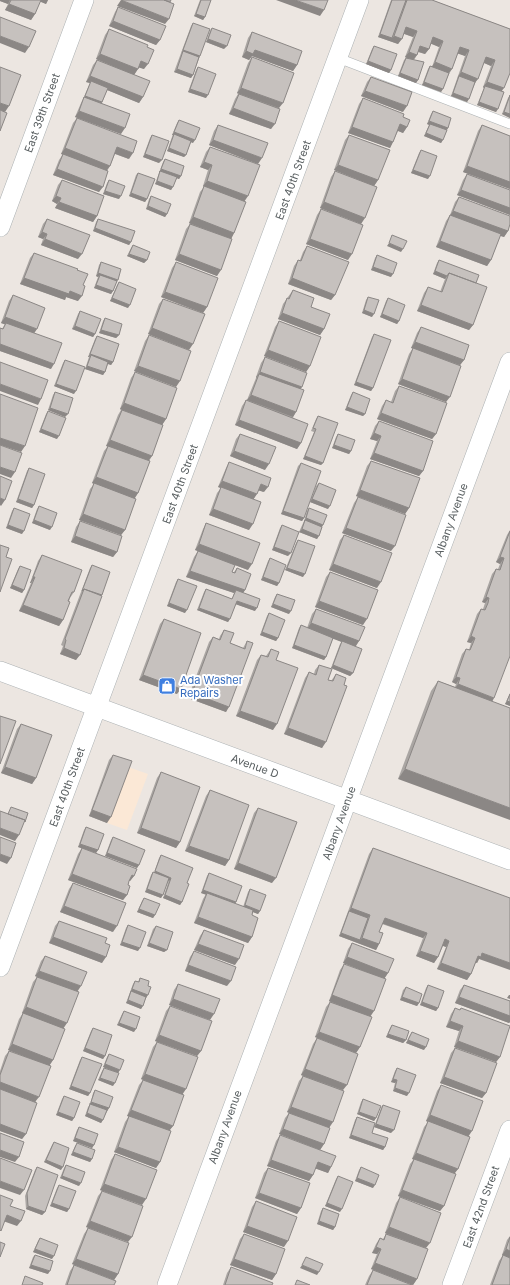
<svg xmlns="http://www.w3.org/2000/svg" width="510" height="1285" viewBox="0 0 510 1285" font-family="Inter,sans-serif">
<rect width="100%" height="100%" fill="#ece6e1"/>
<path fill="#fbe8d6" d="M128,767L148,774L127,830L107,823Z"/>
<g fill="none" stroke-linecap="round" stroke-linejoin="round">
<defs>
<path id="lane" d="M338,58L510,124"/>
<path id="street" d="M0,227L84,0
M0,671L510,860
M0,967L359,0
M167,1285L510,362
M452,1285L510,1130"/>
</defs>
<use href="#lane" stroke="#acb1b3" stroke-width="10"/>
<use href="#street" stroke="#acb1b3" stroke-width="20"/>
<use href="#lane" stroke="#fff" stroke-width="9"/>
<use href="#street" stroke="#fff" stroke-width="19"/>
</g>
<path fill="#aaa6a3" d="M0,0H48L46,4L40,1L35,14L31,20L5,10L8,4L0,1Z
M200,0H210L205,17L203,20L194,16Z
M391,0H432L510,29L502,92L496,112L477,105L484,88L483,87L491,66L484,63L467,102L451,96L465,56L458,53L452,69L449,74L441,92L422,85L428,69L430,66L432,67L439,47L431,43L429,49L425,54L418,52L417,55L414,60L418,80L416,83L398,76L404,60L406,58L405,57L413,37L404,34L398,44L378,37Z
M118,7L160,40L156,45L109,26L115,12Z
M193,23L200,56L193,75L191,78L174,72L191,26Z
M212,28L224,49L206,42L210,31Z
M109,29L147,47L144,69L139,67L134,75L143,97L139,103L107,90L102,103L121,134L75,117L81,103L83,99L90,83L86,82L93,65L97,60L121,69L96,59L105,35Z
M252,32L297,65L293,71L252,56L249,60L242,57L248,38Z
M374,46L391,70L389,73L366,64L372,49Z
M252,57L279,108L271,129L229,114L235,99L238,94L237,93L248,63Z
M198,67L206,98L188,92L196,70Z
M371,77L403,112L361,96L367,82Z
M510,95V118L502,114L508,98Z
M363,98L403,117L407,127L403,133L398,131L390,148L348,133L359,104Z
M433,111L448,128L441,143L424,136L429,125L427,124L431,114Z
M77,118L129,159L115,154L110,166L107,171L99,192L53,175L59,160L63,154H61L73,123Z
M179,120L193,143L191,142L186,155L184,157L167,151L172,137L173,135H172L177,123Z
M218,125L258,164L209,145L214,131Z
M482,125L510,136V189L463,172L478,131Z
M152,135L159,163L143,157L150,138Z
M349,135L378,180L374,186L361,224L320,208L331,177L335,171L362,181L334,170L345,140Z
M210,147L244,201L234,233L231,239L217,276L175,260L186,229L190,224L189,223L200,192L204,187L203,186L208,170L200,167L206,152Z
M421,150L428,179L411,173L419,153Z
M165,159L181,176L179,179L177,178L171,190L155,184L163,162Z
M138,173L147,199L145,202L129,196L136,175Z
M467,174L510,190V215L457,195L463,180Z
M62,180L97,216L93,222L55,208L57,204L52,201L58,185Z
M109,180L119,199L103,194L107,183Z
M151,196L167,214L165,217L146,209L149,199Z
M459,197L508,231L504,237L500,236L491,260L487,266L436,247L446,221L450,215L455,202Z
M321,209L348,260L306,244L317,215Z
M47,219L78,259L41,245L43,239L38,237L43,224Z
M98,219L131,242L129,245L93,231L96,222Z
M133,245L147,260L144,263L127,256L131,248Z
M307,246L335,295L331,300L288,284L294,266L298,260H300L303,252Z
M34,253L77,270L78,301L66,297L65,300L20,284L30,258Z
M377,255L391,277L371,270L375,258Z
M439,260L476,283L473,325L469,330L417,311L424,293L428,287L440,292L445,279L433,274L437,263Z
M101,262L117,281L113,291L111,294L94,288L98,277L96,276L99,265Z
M176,262L207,307L203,313L161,297L172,268Z
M119,282L128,308L110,301L117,285Z
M293,290L311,307L324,329L320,335L278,319L283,304Z
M13,295L34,333L51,369L0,351V328L2,329L5,324L1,323L9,301Z
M368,297L372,317L362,313L366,300Z
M388,298L399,321L397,324L380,317L386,301Z
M163,299L189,350L148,334L159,304Z
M80,311L95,334L93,337L72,329L78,314Z
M105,318L119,335L116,338L99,333L103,321Z
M279,321L310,366L306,372L264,356L275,327Z
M421,327L464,360L460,365L446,402L398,384L409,354L413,348H411L417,333Z
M374,334L373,388L371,391L354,385L372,337Z
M149,335L176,387L134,371L145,341Z
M97,336L113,362L111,365L108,364L105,372L103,375L85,369L89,357H88L95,339Z
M265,357L301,389L296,412L293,417L301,443L297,449L235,425L242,406L246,400H247L256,378V377L261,363Z
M65,360L74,394L54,386L63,363Z
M135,372L166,419L162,425L152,456L149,461L138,493L135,498L125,530L121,535L79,520L90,489L94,484L92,483L104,451L108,446H106L118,415L121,410L120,409L131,378Z
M399,386L436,434L432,439L377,419L382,406L386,400L391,402L395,391Z
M55,392L65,417L48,410L53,395Z
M353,392L365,414L363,416L345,410L351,395Z
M48,411L57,439L39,432L46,414Z
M318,416L323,463L321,465L303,459L314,432L311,431L316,419Z
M379,421L423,471L419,476L370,459L377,441L370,439L375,426Z
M240,434L265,470L230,456L236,439Z
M338,434L351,451L349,454L332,448L336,437Z
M371,461L409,508L405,514L356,496L367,466Z
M229,462L264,492L258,490L253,500L249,530L209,515L217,493L221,488L218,487L226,468Z
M301,463L304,518L302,521L281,514L298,466Z
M29,468L34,505L32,508L16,502L27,471Z
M319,483L328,509L310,502L316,486Z
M358,497L391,551L342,533L354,503Z
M39,506L50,530L32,523L37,509Z
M14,508L22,534L6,528L12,511Z
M309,508L323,525L317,539L299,532L304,521L307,511Z
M80,521L117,552L113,557L71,542L76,527Z
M206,523L248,570L235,565L232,572H234L237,568L245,590L243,593L255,611L236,604L228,622L197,610L204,592L206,589L232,599L234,593L186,577L194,557L198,551L195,550L203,529Z
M282,525L288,556L272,550L280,528Z
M510,530V656L398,779L431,691L438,681L455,687L456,684L452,682L462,654L466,649L469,650L471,643L467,642L477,614L481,609H483L485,603L482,602L492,574L496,569H498L500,564L496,562L507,535Z
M344,535L377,588L329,570L340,540Z
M298,540L303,577L285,570L296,543Z
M42,555L74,592L70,598L63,620L59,626L19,611L31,583H30L38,561Z
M270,558L279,583L277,586L261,580L268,561Z
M92,565L102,595L76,660L60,654L63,646L61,645L90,568Z
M20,566L24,590L22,593L10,588L18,569Z
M330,572L363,625L315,607L326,577Z
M178,579L185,613L167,606L176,582Z
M277,594L289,614L271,607L275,597Z
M316,609L359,641L356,646L353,673L350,676L331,668L340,644L342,642L333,638L326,657L324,660L292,648L299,628L301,625L307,628L312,614Z
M269,613L278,638L276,641L260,635L267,616Z
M164,619L177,694L139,680L160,624Z
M224,630L230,643L243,648L247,641L226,712L188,698L209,642L213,637L219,639L220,636Z
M271,649L276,660L273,730L236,716L257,660L261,655L266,656Z
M319,665L328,680L331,681L336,674L344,685L322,748L284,734L305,678L309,672L314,674L315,670Z
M510,693V706L505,704Z
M21,724L36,778L32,784L1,773L17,729Z
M113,755L107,823L89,816L109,760Z
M161,772L180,842L176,848L137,833L157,778Z
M210,790L229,860L225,866L185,851L206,796Z
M258,808L272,883L234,869L254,813Z
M86,827L98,850L96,853L78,847L84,830Z
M113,837L139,865L137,868L105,856L111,840Z
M82,848L134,876L130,881H129L128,885L127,895L123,900L68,880L78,854Z
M373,848L479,959L477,963L476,962L471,974L467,980L437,969L446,947L443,946L438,957L434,963L416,956L423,938L382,924L379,932V944L376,950L339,936L369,854Z
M161,855L187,883L182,902L180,905L163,898L169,880L161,898L145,892L151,875L153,872L154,873L159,858Z
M209,873L236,902L235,904L243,907L248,892L250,889L260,911L258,914L253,912L252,915V937L248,943L194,923L203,899L206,894L201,893L207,876Z
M73,883L113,932L60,912L69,889Z
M144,898L155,915L153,918L137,912L142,901Z
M59,921L105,943L102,963L49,943L55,926Z
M128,925L138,951L120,945L126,928Z
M156,926L167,950L164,952L147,946L153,929Z
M204,930L235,965L194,950L200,936Z
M352,943L388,973L384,979L343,963L348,949Z
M194,951L227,986L185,971L190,957Z
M45,956L77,992L63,1028L53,1060L49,1066L8,1050L19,1019L23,1013H22L33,982L37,977L35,976L41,961Z
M344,964L370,1016L360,1047L356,1053L315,1037L326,1007L330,1002L329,1001L340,970Z
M140,978L148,986L146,998L141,1009L126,1003L133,984L135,981L138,982Z
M178,984L210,1020L169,1005L174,990Z
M428,985L438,1008L436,1011L420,1005L426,988Z
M464,985L510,1001V1022L509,1023L455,1003L460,990Z
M406,987L419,1003L417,1006L400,1000L403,990Z
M170,1006L201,1051L197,1056L155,1041L166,1011Z
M455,1008L459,1010L461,1008L500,1057L496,1062L454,1047L459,1031L446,1027L451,1014Z
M124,1011L134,1032L117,1025L122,1014Z
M392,1025L406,1040L403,1043L386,1037L390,1028Z
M93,1028L105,1056L103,1059L83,1051L91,1031Z
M412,1032L424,1050L406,1043L410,1035Z
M317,1038L343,1090L329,1128L324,1144L320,1150L279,1134L285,1118L289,1113L287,1112L299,1081L303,1076L301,1075L313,1044Z
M157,1042L183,1094L173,1126L169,1131L160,1162L156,1168L114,1152L125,1122L129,1116H127L139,1085L143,1080L141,1079L153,1047Z
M455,1048L486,1093L482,1098L440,1083L451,1053Z
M9,1051L36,1102L26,1134L22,1139L0,1131V1071L5,1056Z
M109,1054L118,1073L103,1067L107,1057Z
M82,1057L90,1093L88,1096L69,1089L80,1060Z
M104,1068L113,1086L98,1080L102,1071Z
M397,1068L407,1096L393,1091L395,1083L391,1082L395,1071Z
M441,1085L468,1136L458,1169L454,1174L444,1206L440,1211L398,1196L410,1164L414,1159H412L424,1127L428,1122L426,1121L437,1091Z
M95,1090L109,1108L101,1123L85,1116L88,1107L90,1105L93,1093Z
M64,1096L74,1118L72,1121L56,1115L62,1099Z
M363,1099L376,1118L374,1121L357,1114L361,1102Z
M383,1105L391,1133L374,1127L381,1108Z
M357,1117L385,1147L383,1150L349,1138L355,1120Z
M79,1127L94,1145L92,1148L73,1141L77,1130Z
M280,1135L331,1167L328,1173L315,1168L313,1175L309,1181L267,1166L276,1141Z
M54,1142L61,1170L44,1162L52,1145Z
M77,1143L92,1159L90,1162L71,1155L75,1146Z
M115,1154L142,1205L100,1190L111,1160Z
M66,1165L79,1186L60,1178L64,1168Z
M37,1167L45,1212L42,1215L26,1209L25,1196L35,1170Z
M361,1167L373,1188L355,1181L359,1170Z
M268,1168L301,1208L297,1214L255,1198L264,1173Z
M338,1176L340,1212L325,1206L336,1179Z
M59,1185L69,1209L67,1212L50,1206L57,1188Z
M102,1191L128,1242L86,1227L98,1196Z
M400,1197L426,1248L417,1279L413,1285L371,1269L377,1254L372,1253L376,1244L380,1238L383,1239L386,1234L385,1233L396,1203Z
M256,1201L284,1247L243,1232L252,1207Z
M323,1208L335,1227L333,1230L317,1224L321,1211Z
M88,1228L118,1274L114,1280L72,1264L84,1234Z
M244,1234L276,1274L272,1280L230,1265L240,1239Z
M510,1236V1258L502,1255L507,1240Z
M40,1238L52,1259L33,1252L38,1241Z
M35,1255L48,1274L29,1268L33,1257Z
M503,1255L510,1285H490L499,1261Z
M74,1265L114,1285H65L70,1271Z
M231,1267L272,1285H223L227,1273Z
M373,1270L412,1285H365L369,1276Z"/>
<path fill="#8b8785" d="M0,0H10L8,4L0,1Z
M36,0H48L46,4Z
M121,0L169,19L165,24L117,6Z
M276,0H295L324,10L320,16Z
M9,4L35,14L31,20L5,10Z
M196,14L205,17L203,20L194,16Z
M113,21L160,40L156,45L109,26Z
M406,27L417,31L413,37L402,33Z
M380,34L392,38L394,36L402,39L398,44L378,37Z
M0,36L29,47L25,53L0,43Z
M433,37L443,41L439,47L429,43Z
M208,39L227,46L224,49L206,42Z
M420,46L429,49L425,54L416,51Z
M460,47L469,50L465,56L456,53Z
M183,50L200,56L198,59L183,51L181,53Z
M255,50L297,65L293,71L252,56L249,60L242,57L246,51Z
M409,52L417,55L413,60L405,57Z
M100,54L138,69L134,75L96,59Z
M486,57L495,60L491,66L482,62Z
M141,61L148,64L144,69L137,67Z
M368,61L391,70L389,73L366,64Z
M435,62L452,69L448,74L431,68Z
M177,69L193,75L191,78L174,72Z
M461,72L478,79L474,84L459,76L457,78Z
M400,73L418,80L416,83L398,76Z
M90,76L143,97L139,103L90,83L91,81L90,83L86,82Z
M424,82L443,89L441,92L422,85Z
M487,82L504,88L500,93L485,86L484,88L483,87Z
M241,88L283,103L279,108L237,93Z
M190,89L208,95L206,98L188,92Z
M365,91L407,106L403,112L361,96Z
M453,93L469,99L467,102L451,96Z
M85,96L102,102L100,105L84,97L83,99Z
M479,102L498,109L496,112L477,105Z
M0,103L9,106L5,112L0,110Z
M233,108L275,124L271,129L229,114Z
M79,111L125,128L121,134L75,117Z
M504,112L510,114V118L502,114Z
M429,121L448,128L446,131L427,124Z
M400,124L407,127L403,133L396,130Z
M352,127L393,142L390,148L348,133Z
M174,132L195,140L193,143L172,135Z
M426,133L443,140L441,143L424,136Z
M213,140L262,158L258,164L209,145Z
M117,147L133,153L129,159L113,153Z
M65,148L110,166L106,171L61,154Z
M169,148L186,155L184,157L167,151Z
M145,154L162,160L159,163L143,157Z
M204,162L212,165L208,170L200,167Z
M338,165L378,180L374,186L334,170Z
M467,166L510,182V189L463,172Z
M57,169L103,187L99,192L53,175Z
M161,169L181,176L179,179L159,172Z
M413,170L430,176L428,179L411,173Z
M157,181L173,187L171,190L155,184Z
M207,181L248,196L244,202L203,186Z
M461,190L510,208V215L457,195Z
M105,191L121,196L119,199L103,194Z
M131,193L147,199L145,202L129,196Z
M56,196L61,198L57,204L52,201Z
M59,202L97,216L93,222L55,208Z
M324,202L365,218L361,224L320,208Z
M148,206L167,214L165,217L146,209Z
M453,211L508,231L504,237L449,217Z
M193,217L234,233L231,239L189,223Z
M95,228L131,242L129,245L93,231Z
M42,232L47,234L43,239L38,237Z
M45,239L82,254L78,259L41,245Z
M310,239L352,254L348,260L306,244Z
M440,241L491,260L487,266L436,247Z
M389,243L403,249L401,252L387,246Z
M129,254L147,260L144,263L127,256Z
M179,254L221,270L217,276L175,260Z
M373,267L393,274L391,277L371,270Z
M435,271L447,276L445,279L433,274Z
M98,273L118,280L116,283L100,275L98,277L96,276Z
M24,278L70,291L82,296L78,301L66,297L65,300L20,284Z
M292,278L335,295L331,300L288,284Z
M96,285L113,291L111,294L94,288Z
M165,292L207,307L203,313L161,297Z
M112,298L130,305L128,308L110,301Z
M421,305L473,325L469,330L417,311Z
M364,310L374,314L372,317L362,313Z
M282,313L324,329L320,335L278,319Z
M382,314L399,321L397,324L380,317Z
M5,317L37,329L33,335L1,323Z
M75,326L95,334L93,337L72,329Z
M152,328L193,344L189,350L148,334Z
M101,330L119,335L116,338L99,333Z
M415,342L464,360L460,365L411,348Z
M0,344L54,364L51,369L0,351Z
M268,350L310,366L306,372L264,356Z
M90,354L113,362L111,365L90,358L91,355L89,357H88Z
M87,366L105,372L103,375L85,369Z
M138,366L180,381L176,387L134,371Z
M260,372L302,387L298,393L259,374L256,378V377Z
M402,379L450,397L446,402L398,384Z
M356,382L373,388L371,391L354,385Z
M0,384L41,399L38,405L0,391Z
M56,384L76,391L74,394L54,386Z
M251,395L296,412L293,417L247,400Z
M124,403L166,419L162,425L120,409Z
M347,407L365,414L363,416L345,410Z
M50,408L68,414L65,417L48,410Z
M381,413L436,434L432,439L377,419Z
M239,420L301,443L297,449L235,425Z
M41,429L59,436L57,439L39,432Z
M374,433L381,436L377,441L370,439Z
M0,438L25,446L21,452L0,445Z
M110,440L152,456L148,461L106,446Z
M334,445L351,451L349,454L332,448Z
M234,451L269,464L265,470L230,456Z
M374,453L423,471L419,476L370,459Z
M305,456L323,463L321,465L303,459Z
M0,467L15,472L11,478L0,474Z
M96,477L138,493L134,499L92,483Z
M222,481L257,494L253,500L218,487Z
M261,484L268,487L264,492L257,490Z
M360,490L409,508L405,514L356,496Z
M0,498L5,500L1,506L0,505Z
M18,499L34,505L32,508L16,502Z
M312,499L330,506L328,509L310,502Z
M213,509L253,524L249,530L209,515Z
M283,511L304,518L302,521L281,514Z
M83,514L125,530L121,535L79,520Z
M306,518L323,525L321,528L304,521Z
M34,520L52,527L50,530L32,523Z
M8,525L24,531L22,534L6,528Z
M346,528L395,546L391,551L342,533Z
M302,529L319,536L317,539L299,532Z
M75,536L117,552L113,557L71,542Z
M199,544L252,564L248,570L195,550Z
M274,547L291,553L288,556L272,550Z
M500,557L504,558L500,564L496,562Z
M333,564L381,582L377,588L329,570Z
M287,568L305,574L303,577L285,570Z
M190,571L245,590L241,596L236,590L234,593L186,577Z
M33,577H35L31,583H30Z
M263,577L279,583L277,586L261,580Z
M12,585L24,590L22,593L10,588Z
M486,597L489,598L485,603L482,602Z
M237,601L257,608L255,611L235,604Z
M319,601L367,619L363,625L315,607Z
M169,603L187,610L185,613L167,606Z
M273,604L291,611L289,614L271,607Z
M23,605L63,620L59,626L19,611Z
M199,608L230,619L228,622L197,610Z
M311,623L359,641L355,647L307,629Z
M262,632L278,638L276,641L260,635Z
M471,636L475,638L471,643L467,642Z
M294,645L326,657L324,660L292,648Z
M64,648L80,655L76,660L60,654Z
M333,665L353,673L350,676L331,668Z
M143,675L181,689L177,694L139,680Z
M456,677L460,678L456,684L452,682Z
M458,684L494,698L491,704L454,690Z
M192,693L229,707L226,712L188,698Z
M507,701L510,702V706L505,704Z
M240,711L277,724L273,730L236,716Z
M288,728L326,742L322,748L284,734Z
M5,767L36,778L32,784L1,773Z
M405,769L510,808V820L398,779Z
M92,810L111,817L107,823L89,816Z
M0,828L19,835L15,841L0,835Z
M141,828L180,842L176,848L137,833Z
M80,844L98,850L96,853L78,847Z
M189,846L229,860L225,866L185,851Z
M107,853L139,865L137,868L105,856Z
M0,854L11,858L7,864L0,861Z
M238,863L276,878L272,883L234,869Z
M155,871L171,878L169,881L153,874Z
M72,874L127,895L123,900L68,880Z
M132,875L134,876L130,881H128Z
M147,889L163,895L161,898L145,892Z
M203,890L236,902L234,905L201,893Z
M165,895L182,902L180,905L163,898Z
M245,905L260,911L258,914L242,908Z
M64,906L117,926L113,932L60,912Z
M351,908L370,915L366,921L349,911Z
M139,909L155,915L153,918L137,912Z
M198,917L252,937L248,943L194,923Z
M385,918L427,933L423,938L381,923Z
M341,933L360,940L362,938L379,944L376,950L339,936Z
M53,937L106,957L102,963L49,943Z
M445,939L449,941L446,947L441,945Z
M122,942L140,948L138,951L120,945Z
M149,943L167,950L164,952L147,946Z
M198,944L239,959L235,965L194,950Z
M420,951L438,957L434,963L416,956Z
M482,953L510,963V970L479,959L477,963L474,962L478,956Z
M347,957L388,973L384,979L343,963Z
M441,963L471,974L467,980L437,969Z
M188,965L231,981L227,986L185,971Z
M39,971L81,986L77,992L35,976Z
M132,989L148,995L146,998L131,991L130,992Z
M332,995L374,1011L370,1017L329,1001Z
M509,995H510V999L507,998Z
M402,997L419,1003L417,1006L400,1000Z
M459,997L510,1016V1022L509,1023L455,1003Z
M173,999L214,1014L210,1020L169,1005Z
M128,1000L143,1006L141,1009L126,1003Z
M422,1002L438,1008L436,1011L420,1005Z
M26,1007L67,1023L63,1029L22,1013Z
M450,1021L463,1026L459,1031L446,1027Z
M119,1023L136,1029L134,1032L117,1025Z
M319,1032L360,1047L356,1053L315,1037Z
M388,1034L406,1040L403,1043L386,1037Z
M159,1035L201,1051L197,1056L155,1041Z
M408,1040L426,1047L424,1050L406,1043Z
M458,1041L500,1057L496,1062L454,1047Z
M12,1044L53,1060L49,1066L8,1050Z
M85,1048L105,1056L103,1059L83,1051Z
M105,1064L120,1070L118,1073L103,1067Z
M305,1069L347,1085L343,1090L301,1075Z
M145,1074L186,1089L182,1095L141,1079Z
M444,1077L486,1093L482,1098L440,1083Z
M100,1078L115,1083L113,1086L98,1080Z
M393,1079L397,1080L395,1083L391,1082Z
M0,1082L39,1097L35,1102L0,1089Z
M71,1086L90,1093L88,1096L69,1089Z
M395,1088L409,1093L407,1096L393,1091Z
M91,1102L109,1108L107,1111L89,1104Z
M291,1107L333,1122L329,1128L287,1112Z
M131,1110L173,1126L169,1131L127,1116Z
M58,1112L74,1118L72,1121L56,1115Z
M359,1112L376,1118L374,1121L357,1114Z
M87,1113L103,1120L101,1123L85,1116Z
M430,1115L472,1131L468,1137L426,1121Z
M0,1124L26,1134L22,1139L0,1131Z
M376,1124L394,1130L391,1133L374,1127Z
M283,1129L324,1144L320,1150L279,1134Z
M351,1135L385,1147L383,1150L349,1138Z
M75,1138L94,1145L92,1148L73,1141Z
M118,1147L160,1162L156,1168L114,1152Z
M0,1150L19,1157L15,1162L0,1157Z
M73,1152L92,1159L90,1162L71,1155Z
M416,1153L458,1169L454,1174L412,1159Z
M46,1160L63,1167L61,1170L44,1162Z
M271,1160L313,1175L309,1181L267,1166Z
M318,1162L331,1167L328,1173L314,1168Z
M62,1176L81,1183L79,1186L60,1178Z
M357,1178L375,1185L373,1188L355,1181Z
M0,1181L24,1190L20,1195L0,1188Z
M104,1184L146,1199L142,1205L100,1190Z
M402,1190L444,1206L440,1211L398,1196Z
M259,1193L301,1208L297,1214L255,1198Z
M52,1203L69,1209L67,1212L50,1206Z
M327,1203L342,1209L340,1212L325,1206Z
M28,1206L45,1212L42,1215L26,1209Z
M7,1215L21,1221L17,1226L3,1221Z
M90,1221L132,1237L128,1242L86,1227Z
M319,1221L335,1227L333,1230L317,1224Z
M247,1226L288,1241L284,1247L243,1232Z
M389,1227L430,1243L426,1248L385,1233Z
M376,1247L381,1249L377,1254L372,1253Z
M35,1249L54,1256L52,1259L33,1252Z
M506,1249L510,1251V1258L502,1255Z
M76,1259L118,1274L114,1280L72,1264Z
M234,1259L276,1274L272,1280L230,1265Z
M375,1263L417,1279L413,1285L371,1269Z
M31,1265L50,1271L48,1274L29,1268Z
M302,1265L319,1272L317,1275L300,1268Z"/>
<path fill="#c6c1be" stroke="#8b8785" d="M11,0H41L35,14L9,4Z
M121,0H164L174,4L169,19Z
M164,0H171L170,2Z
M201,0H211L205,17L196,14Z
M295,0H328L324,10Z
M392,0H406L392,38L380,34Z
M407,0H432L510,29V73L504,88L487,82L495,60L486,57L478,79L461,72L469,50L460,47L452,69L435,62L443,41L433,37L429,49L420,46L417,55L409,52L417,31L406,27L402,39L394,36Z
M118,7L166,26L160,40L113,21Z
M0,17L36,31L29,47L0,36Z
M193,23L210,29L200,56L183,50Z
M212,28L231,35L227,46L208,39Z
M109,29L148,45L147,47L154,50L148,64L141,61L138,69L100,54Z
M252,32L302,51L297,65L255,50L253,54L246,51Z
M374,46L397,54L391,70L368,61Z
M183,51L199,57L193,75L177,69Z
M252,57L294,73L283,103L241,88Z
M406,58L424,62L418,80L400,73Z
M97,60L150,81L143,97L90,76Z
M430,66L449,73L443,89L424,82Z
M0,67L21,75L9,106L0,103Z
M198,67L216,74L208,95L190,89Z
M459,76L475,82L469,99L453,93Z
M371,77L412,92L407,106L365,91Z
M91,81L108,88L102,102L85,96Z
M485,86L504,92L498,109L479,102Z
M239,94L280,109L275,124L233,108Z
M510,95V114L504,112Z
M84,97L130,114L125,128L79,111Z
M363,98L404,114L403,117L410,120L407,127L400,124L393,142L352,127Z
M0,110L7,113L0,131Z
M433,111L451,118L448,128L429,121Z
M77,118L137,141L133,153L117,147L110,166L65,148Z
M179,120L200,128L195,140L174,132Z
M430,124L447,130L443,140L426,133Z
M218,125L268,143L262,158L213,140Z
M482,125L510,136V182L467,166Z
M174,134L191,141L186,155L169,148Z
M152,135L169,141L162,160L145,154Z
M349,135L390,150L378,180L338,165Z
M210,147L260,165L248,196L207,181L212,165L204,162Z
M421,150L437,156L430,176L413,170Z
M63,154L108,171L103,187L57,169Z
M165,159L184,166L181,176L161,169Z
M160,171L177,177L173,187L157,181Z
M335,171L377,187L365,218L324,202Z
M138,173L155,179L147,199L131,193Z
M467,174L510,190V208L461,190Z
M62,180L104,196L97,216L59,202L61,198L56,196Z
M109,180L125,186L121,196L105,191Z
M204,186L246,202L234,233L193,217Z
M151,196L171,204L167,214L148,206Z
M459,197L510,216V224L508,231L453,211Z
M321,209L363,225L352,254L310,239Z
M450,215L501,234L491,260L440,241Z
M47,219L90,235L82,254L45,239L47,234L42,232Z
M98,219L135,231L131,242L95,228Z
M190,224L232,239L221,270L179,254Z
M392,235L407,241L403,249L389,243Z
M133,245L150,252L147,260L129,254Z
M307,246L349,262L335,295L292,278L298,260L301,261Z
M34,253L78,269L77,270L88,274L83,285L85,286L82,296L70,291L69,294L24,278Z
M377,255L397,263L393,274L373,267Z
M439,260L479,275L476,283L449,273L447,276L435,271Z
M101,262L121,269L118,280L98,273Z
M176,262L218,278L207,307L165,292Z
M449,273L487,287L473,325L421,305L428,287L442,292Z
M100,275L117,281L113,291L96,285Z
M119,282L136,289L130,305L112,298Z
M293,290L314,298L311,307L330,314L324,329L282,313L287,298L289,299Z
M13,295L45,308L37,329L5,317Z
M368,297L379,300L374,314L364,310Z
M388,298L405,305L399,321L382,314Z
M163,299L205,314L193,344L152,328Z
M80,311L101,319L95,334L75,326Z
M105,318L122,324L119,335L101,330Z
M279,321L321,337L310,366L268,350Z
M6,323L62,343L54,364L0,344V328L3,329Z
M421,327L469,345L464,360L415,342Z
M374,334L391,340L373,388L356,382Z
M149,335L191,351L180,381L138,366Z
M97,336L119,344L113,362L90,354Z
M413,348L461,366L450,397L402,379Z
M91,355L108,362L105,372L87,366Z
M265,357L307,373L302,387L260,372Z
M65,360L85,367L76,391L56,384Z
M0,362L48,380L41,399L0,384Z
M135,372L177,388L166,419L124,403Z
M259,374L304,390L296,412L251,395Z
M399,386L447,403L436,434L381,413L386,400L393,403Z
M55,392L73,398L68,414L50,408Z
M353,392L370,399L365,414L347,407Z
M0,394L38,408L25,446L0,438Z
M246,400L308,424L301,443L239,420Z
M122,410L163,425L152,456L110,440Z
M48,411L66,418L59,436L41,429Z
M318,416L338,423L323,463L305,456L316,429L313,428Z
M379,421L433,441L423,471L374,453L381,436L374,433Z
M240,434L276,447L269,464L234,451Z
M338,434L355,440L351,451L334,445Z
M0,445L22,453L15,472L0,467Z
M108,446L150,461L138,493L96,477Z
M371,461L420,478L409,508L360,490Z
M229,462L271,478L268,487L261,484L257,494L222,481Z
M301,463L321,471L304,518L283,511Z
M29,468L45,474L34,505L18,499Z
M0,476L12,481L5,500L0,498Z
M94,483L136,499L125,530L83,514Z
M319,483L336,490L330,506L312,499Z
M221,487L261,502L253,524L213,509Z
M358,497L406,515L395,546L346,528Z
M39,506L57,513L52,527L34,520Z
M14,508L30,514L24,531L8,525Z
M309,508L327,515L323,525L306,518Z
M305,520L322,527L319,536L302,529Z
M80,521L122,536L117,552L75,536Z
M206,523L260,543L252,564L199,544Z
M282,525L299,532L291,553L274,547Z
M510,531V656L494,698L458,684L460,678L456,677L466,649L470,650L473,643L475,638L471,636L481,609L485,610L488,603L489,598L486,597L496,569L500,570L504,558L500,557Z
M344,535L392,553L381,582L333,564Z
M298,540L315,546L305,574L287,568Z
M0,545L9,548L6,557L12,559L0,592Z
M198,551L235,565L232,572L235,573L237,568L251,574L245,590L190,571Z
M42,555L82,570L74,592H72L68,601L70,602L63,620L23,605L35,577H33Z
M270,558L286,565L279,583L263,577Z
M92,565L110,572L102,595L84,589L82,591Z
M20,566L31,570L24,590L12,585Z
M330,572L378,590L367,619L319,601Z
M178,579L197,586L187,610L169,603Z
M84,589L102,596L80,655L64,648L66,640L65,639Z
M206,589L232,599L236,590L260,599L257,608L237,601L230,619L199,608Z
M277,594L295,600L291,611L273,604Z
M316,609L365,627L359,641L311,623Z
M269,613L285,620L278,638L262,632Z
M164,619L201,633L181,689L143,675Z
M301,625L333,638L326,657L294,645Z
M224,630L234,633L230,643L245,649L247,641L253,643L229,707L192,693L213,637L220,640Z
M342,641L362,649L353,673L333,665Z
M271,649L279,652L276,660L298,668L277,724L240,711L261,655L268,657Z
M319,665L332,669L328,680L333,681L336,674L346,678L344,685L347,686L326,742L288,728L309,672L316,675Z
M438,681L510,708V808L405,769Z
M510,694V702L507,701Z
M0,716L16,721L0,764Z
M21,724L52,735L36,778L5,767Z
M113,755L132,761L111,817L92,810Z
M161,772L200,787L180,842L141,828Z
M210,790L249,805L229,860L189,846Z
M11,807L28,813L25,822V820L8,814Z
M258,808L297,822L276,878L238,863Z
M0,811L25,820L19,835L0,828Z
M86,827L104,834L98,850L80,844Z
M0,837L16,843L11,858L0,854Z
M113,837L145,850L139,865L107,853Z
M82,848L137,869L134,876L132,875L129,881L128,885L130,886L127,895L72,874Z
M373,848L510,898V963L482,953L481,957L478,956L471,974L441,963L449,941L445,939L438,957L420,951L427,933L385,918L379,932L383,933L379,944L362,938L370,915L351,908Z
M161,855L193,868L187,883L189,884L182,902L165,895L171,878L155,871Z
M153,872L169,878L163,895L147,889Z
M209,873L242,886L236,902L203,890Z
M73,883L126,903L117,926L64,906Z
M250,889L266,895L260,911L245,905Z
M207,893L253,910L252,915L258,918L252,937L198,917Z
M144,898L160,904L155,915L139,909Z
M349,911L368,918L360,940L341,933Z
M59,921L107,938L105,943L110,945L106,957L53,937Z
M128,925L146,932L140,948L122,942Z
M156,926L173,932L167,950L149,943Z
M204,930L244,945L239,959L198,944Z
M352,943L394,959L388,973L347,957Z
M194,951L236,967L231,981L188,965Z
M45,956L87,972L81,986L39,971Z
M344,964L386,979L374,1011L332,995Z
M37,977L79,992L67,1023L26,1007Z
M140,978L149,981L148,986L151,987L148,995L132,989L135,981L139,982Z
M178,984L220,999L214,1014L173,999Z
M428,985L444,991L438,1008L422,1002Z
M464,985L510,1001V1016L459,997Z
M406,987L422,994L419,1003L402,997Z
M131,991L146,997L143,1006L128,1000Z
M330,1002L372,1017L360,1047L319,1032Z
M170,1006L212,1021L201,1051L159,1035Z
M455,1008L460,1010L461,1008L510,1026L500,1057L458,1041L463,1026L450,1021Z
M124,1011L140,1017L136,1029L119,1023Z
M23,1013L65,1029L53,1060L12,1044Z
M392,1025L409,1031L406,1040L388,1034Z
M93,1028L112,1035L105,1056L85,1048Z
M412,1032L429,1039L426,1047L408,1040Z
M317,1038L358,1054L347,1085L305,1069Z
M157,1042L198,1057L186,1089L145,1074Z
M455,1048L497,1063L486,1093L444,1077Z
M9,1051L51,1066L39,1097L0,1082V1075Z
M109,1054L124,1060L120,1070L105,1064Z
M82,1057L102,1064L90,1093L71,1086Z
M104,1068L119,1073L115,1083L100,1078Z
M397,1068L416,1075L409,1093L395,1088L397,1080L393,1079Z
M303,1076L344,1091L333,1122L291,1107Z
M143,1080L184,1095L173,1126L131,1110Z
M441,1085L483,1101L472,1131L430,1115Z
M0,1089L37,1103L26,1134L0,1124Z
M95,1090L113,1097L109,1108L91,1102Z
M64,1096L80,1102L74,1118L58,1112Z
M363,1099L381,1106L376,1118L359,1112Z
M90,1104L107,1110L103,1120L87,1113Z
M383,1105L400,1111L394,1130L376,1124Z
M289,1113L330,1128L324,1144L283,1129Z
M129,1116L171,1131L160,1162L118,1147Z
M357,1117L375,1123L372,1133L388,1138L385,1147L351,1135Z
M428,1121L470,1137L458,1169L416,1153Z
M79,1127L98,1134L94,1145L75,1138Z
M0,1133L24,1142L19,1157L0,1150Z
M280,1135L336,1156L331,1167L318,1162L313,1175L271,1160Z
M54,1142L69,1148L63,1167L46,1160Z
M77,1143L95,1150L92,1159L73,1152Z
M115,1154L157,1170L146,1199L104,1184Z
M0,1158L32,1170L24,1190L0,1181Z
M414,1159L456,1174L444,1206L402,1190Z
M66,1165L85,1172L81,1183L62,1176Z
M37,1167L58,1175L45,1212L28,1206L27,1193Z
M361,1167L379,1175L375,1185L357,1178Z
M268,1168L310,1183L301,1208L259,1193Z
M338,1176L353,1182L342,1209L327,1203Z
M59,1185L76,1191L69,1209L52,1203Z
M102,1191L143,1206L132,1237L90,1221Z
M0,1195L13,1200L10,1206L25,1211L21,1221L7,1215L1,1231L0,1230Z
M400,1197L441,1213L430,1243L389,1227Z
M256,1201L297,1217L288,1241L247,1226Z
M323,1208L339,1214L335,1227L319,1221Z
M88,1228L129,1243L118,1274L76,1259Z
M244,1234L285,1249L276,1274L234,1259Z
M386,1234L428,1249L417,1279L375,1263L381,1249L376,1247L380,1238L384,1240Z
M510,1237V1251L506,1249Z
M40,1238L58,1245L54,1256L35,1249Z
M0,1242L5,1244L0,1257Z
M35,1255L53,1261L50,1271L31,1265Z
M503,1255L510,1258V1285H492Z
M306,1257L323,1264L319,1272L302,1265Z
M74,1265L116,1281L114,1285H67Z
M231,1267L273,1283L272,1285H225Z
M373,1270L412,1285H367Z
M25,1276L43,1283L42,1285H22Z
M297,1280L310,1285H295Z"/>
<defs>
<symbol id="shop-square" viewBox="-11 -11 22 22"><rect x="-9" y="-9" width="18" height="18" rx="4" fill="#3f7fe0" stroke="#fff"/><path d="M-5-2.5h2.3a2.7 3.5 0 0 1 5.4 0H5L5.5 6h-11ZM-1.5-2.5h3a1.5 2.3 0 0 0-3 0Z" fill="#fff"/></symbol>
</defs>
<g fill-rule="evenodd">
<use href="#shop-square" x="157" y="676" width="20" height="20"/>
</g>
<g text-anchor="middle" stroke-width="4" stroke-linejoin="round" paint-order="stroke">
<g font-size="11" fill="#595f61" stroke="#fff">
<text transform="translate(42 113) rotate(-70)" y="4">East 39th Street</text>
<text transform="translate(293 180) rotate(-70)" y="4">East 40th Street</text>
<text transform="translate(180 484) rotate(-70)" y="4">East 40th Street</text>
<text transform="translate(451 520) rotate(-70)" y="4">Albany Avenue</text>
<text transform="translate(255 766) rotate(20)" y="4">Avenue D</text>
<text transform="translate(67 787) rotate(-70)" y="4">East 40th Street</text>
<text transform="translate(339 823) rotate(-70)" y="4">Albany Avenue</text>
<text transform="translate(225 1127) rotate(-70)" y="4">Albany Avenue</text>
<text transform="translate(481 1207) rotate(-70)" y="4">East 42nd Street</text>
</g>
<g font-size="11" fill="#366cbe" stroke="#fff" text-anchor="start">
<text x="180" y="684">Ada Washer<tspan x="180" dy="13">Repairs</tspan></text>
</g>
</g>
</svg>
